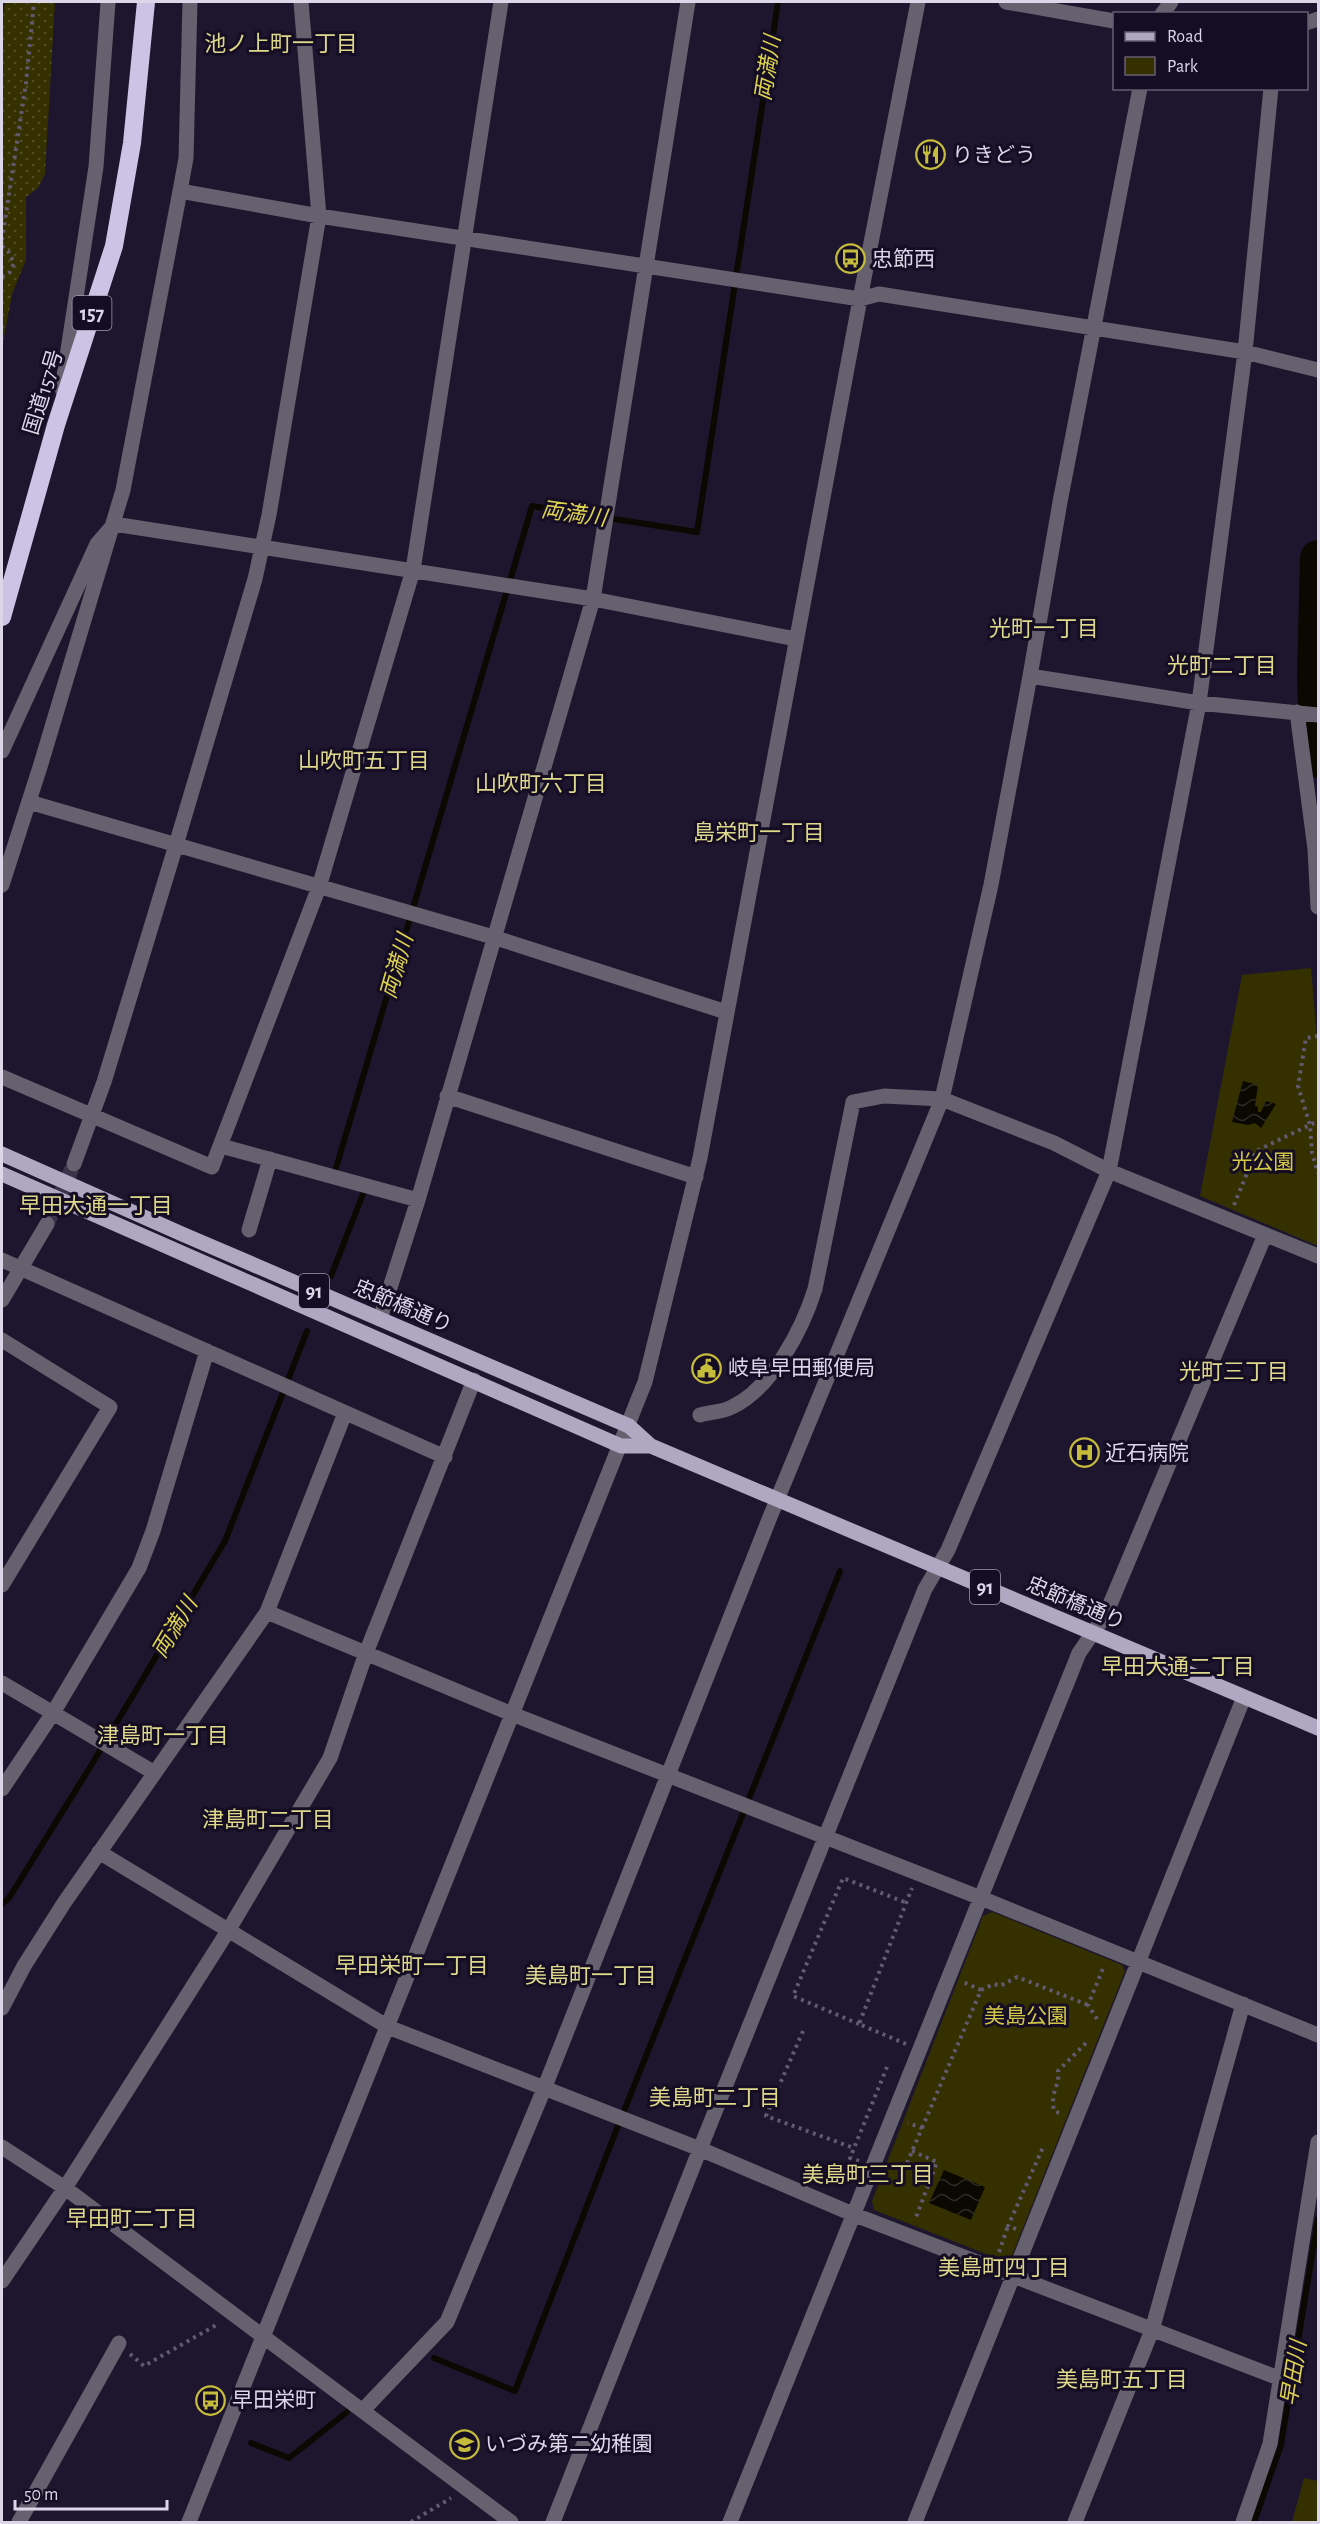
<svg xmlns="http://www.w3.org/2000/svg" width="1320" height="2524" viewBox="0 0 1320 2524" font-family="'Alegreya Sans','Noto Sans JP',sans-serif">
<defs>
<pattern id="grass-dots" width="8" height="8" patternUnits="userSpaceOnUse" patternTransform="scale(1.5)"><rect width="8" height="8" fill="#343000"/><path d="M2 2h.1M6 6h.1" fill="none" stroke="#514d25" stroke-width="1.8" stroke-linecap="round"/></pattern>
<pattern id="water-waves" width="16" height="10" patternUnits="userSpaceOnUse" patternTransform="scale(1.5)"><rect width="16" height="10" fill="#0a0800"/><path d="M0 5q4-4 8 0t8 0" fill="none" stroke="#2d2b25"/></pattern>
</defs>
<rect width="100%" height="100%" fill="#1e162e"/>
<path fill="url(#grass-dots)" d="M5,2H55L45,174L38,188L26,197V260L12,294L2,348V22Z"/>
<path fill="#343000" d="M1311,968L1318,1050V1246L1200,1196L1242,975Z
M992,1912L1122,1965L1125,1971L1011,2258L1004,2261L874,2210L872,2201L983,1916Z
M1304,2478L1318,2481V2522H1292Z"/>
<path fill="url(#water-waves)" d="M1243,1081L1258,1085L1255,1106L1258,1107V1112H1261L1266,1101L1276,1104L1261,1128L1255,1123L1248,1125L1232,1122Z
M944,2170L985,2187L971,2220L929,2203Z"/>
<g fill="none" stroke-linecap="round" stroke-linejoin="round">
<path stroke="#0a0800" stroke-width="6" d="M336,1168L532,506L697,532L778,2
M331,1276L363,1194
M2,1904L9,1898L92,1764L225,1541L307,1331
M434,2358L515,2391L616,2131L840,1571
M251,2443L289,2458L347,2412
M1254,2522L1281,2445L1318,2219"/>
<path stroke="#0a0800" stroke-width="36" d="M1318,558L1315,678L1318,760"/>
<path stroke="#3a334a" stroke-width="15" stroke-dasharray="15 8" stroke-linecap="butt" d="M47,1224L74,1164"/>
<path stroke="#615a70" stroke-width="4" stroke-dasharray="3 4.5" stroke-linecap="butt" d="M2,240L26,83L34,2
M2,246L8,251L14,263L10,272L2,277
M1318,1036L1306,1038L1298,1086L1310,1125L1312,1153L1318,1173
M1234,1205L1256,1151L1318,1121
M981,1990L994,1984L1000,1986L1017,1977L1088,2005
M1097,2019L1088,2005L1104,1966
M859,2024L793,1996L843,1878L907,1903
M803,2031L766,2116L854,2148
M906,2044L859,2024L912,1888
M1059,2113L1054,2111C1050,2090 1060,2087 1058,2071L1088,2041
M922,2128L981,1990L963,1982
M912,2151L937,2162L915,2220
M859,2161L850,2158L887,2067
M907,2163L922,2128L908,2123
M1016,2229L1008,2226L1044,2145
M999,2252L1008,2226
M130,2354L144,2366L218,2324
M411,2522L451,2498"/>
<path stroke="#65616e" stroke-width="15" d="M1006,2L1114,21
M1162,14L1171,2
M1306,23L1318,19
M180,191L186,158L190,2
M62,389L96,167L108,2
M114,524L593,599L796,639
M1030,676L1199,703L1318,715
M1297,712L1315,849L1318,907
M2,751L97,544L110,529
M29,802L493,937L726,1012
M2,885L40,767L123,490L180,191L319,216L860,299L879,294L1245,352L1318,370
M2,1077L212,1167L319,887L413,570L501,2
M447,1096L696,1177
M221,1146L418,1200
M74,1164L104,1082L176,845L255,579L269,515L319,216L301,2
M249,1230L270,1159
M2,1260L445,1457
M2,1300L47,1224
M380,1319L418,1200L593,599L688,2
M2,1340L110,1407L2,1585
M700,1415C710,1412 723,1412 732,1407C772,1388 802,1330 815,1289L853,1102L884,1096L942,1099L1054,1143L1109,1171L1318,1256
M267,1612L512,1714L981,1898L1318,2035
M2,1683L153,1772
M2,1789L53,1713L139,1568L153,1531L207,1351
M99,1852L388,2027L700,2149L855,2215L1281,2379
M2,2008L24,1966L64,1903L267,1612L345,1413
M2,2147L65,2188L511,2522
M2,2281L65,2188L228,1931L330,1758L366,1653L474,1380
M363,2410L447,2322L544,2089L770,1517L942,1099L991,885L1030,676L1060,502L1140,88
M19,2522L119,2343
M189,2522L645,1382L700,1158L860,299L918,2
M553,2522L700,2149L925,1589L948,1550L1109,1171L1199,703L1245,352L1271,88
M730,2522L1079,1653L1106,1614L1265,1235
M915,2522L1244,1697
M1075,2522L1152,2330L1243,2004
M1243,2522L1270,2444L1318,2142"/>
<path stroke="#b0a8c3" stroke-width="15" d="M2,1154L182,1234L629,1426L651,1446L1318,1728
M2,1174L621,1446H651"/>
<path stroke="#cdc4e5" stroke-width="18" d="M2,617L56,425L114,246L132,143L146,2"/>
</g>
<defs>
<symbol id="restaurant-ring" viewBox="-11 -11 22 22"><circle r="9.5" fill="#150d24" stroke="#c6bc3c" stroke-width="1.5"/><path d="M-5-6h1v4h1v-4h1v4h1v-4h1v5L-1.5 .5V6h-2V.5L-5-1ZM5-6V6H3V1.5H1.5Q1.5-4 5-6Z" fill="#c6bc3c"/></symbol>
<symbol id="bus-ring" viewBox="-11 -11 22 22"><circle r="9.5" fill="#150d24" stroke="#c6bc3c" stroke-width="1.5"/><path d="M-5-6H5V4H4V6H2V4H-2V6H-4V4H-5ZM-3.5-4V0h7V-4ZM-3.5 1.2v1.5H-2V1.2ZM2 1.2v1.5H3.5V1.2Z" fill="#c6bc3c"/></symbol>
<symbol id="civic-ring" viewBox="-11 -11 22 22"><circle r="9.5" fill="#150d24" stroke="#c6bc3c" stroke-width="1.5"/><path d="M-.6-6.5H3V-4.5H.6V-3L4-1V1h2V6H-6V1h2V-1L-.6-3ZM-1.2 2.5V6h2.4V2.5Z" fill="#c6bc3c"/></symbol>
<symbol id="hospital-ring" viewBox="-11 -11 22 22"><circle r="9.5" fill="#150d24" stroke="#c6bc3c" stroke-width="1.5"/><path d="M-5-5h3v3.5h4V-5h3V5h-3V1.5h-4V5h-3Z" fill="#c6bc3c"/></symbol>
<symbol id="school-ring" viewBox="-11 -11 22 22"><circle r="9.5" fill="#150d24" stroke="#c6bc3c" stroke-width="1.5"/><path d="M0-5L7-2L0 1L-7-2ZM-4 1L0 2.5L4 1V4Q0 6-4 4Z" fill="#c6bc3c"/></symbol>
</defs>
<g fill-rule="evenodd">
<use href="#restaurant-ring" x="914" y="138" width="33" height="33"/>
<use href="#bus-ring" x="834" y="242" width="33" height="33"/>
<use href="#civic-ring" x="690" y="1352" width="33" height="33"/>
<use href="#hospital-ring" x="1068" y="1436" width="33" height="33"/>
<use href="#bus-ring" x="194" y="2384" width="33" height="33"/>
<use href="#school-ring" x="448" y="2428" width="33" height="33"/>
</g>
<g text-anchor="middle" stroke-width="6" stroke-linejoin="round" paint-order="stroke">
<g fill="#150d24" stroke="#a09aad" stroke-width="1.5">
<rect x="72.5" y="296" width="39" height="34" rx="4.5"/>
<rect x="299" y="1274" width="30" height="34" rx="4.5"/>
<rect x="970" y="1570" width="30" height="34" rx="4.5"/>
</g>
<g font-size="20" font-weight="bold" fill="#dcd7e8">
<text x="92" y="320">157</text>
<text x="314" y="1298">91</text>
<text x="985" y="1594">91</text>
</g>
<g font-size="21" fill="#dcd7e8" stroke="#150d24" text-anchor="start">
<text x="952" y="162">りきどう</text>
<text x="872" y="266">忠節西</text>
<text x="728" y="1375">岐阜早田郵便局</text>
<text x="1105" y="1460">近石病院</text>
<text x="232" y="2407">早田栄町</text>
<text x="485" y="2451">いづみ第二幼稚園</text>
</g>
<g font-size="21" fill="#dcd7e8" stroke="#150d24">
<text transform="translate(43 392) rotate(-73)" y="7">国道157号</text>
<text transform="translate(403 1306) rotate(23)" y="7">忠節橋通り</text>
<text transform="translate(1076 1603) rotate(23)" y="7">忠節橋通り</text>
</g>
<g font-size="21" fill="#d2c845" stroke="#150d24">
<text x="1263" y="1169">光公園</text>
<text x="1026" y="2023">美島公園</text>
</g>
<g font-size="22" fill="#ded98a" stroke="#150d24">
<text x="281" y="51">池ノ上町一丁目</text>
<text x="1044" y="636">光町一丁目</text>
<text x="1222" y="673">光町二丁目</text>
<text x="364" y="768">山吹町五丁目</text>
<text x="541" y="791">山吹町六丁目</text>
<text x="759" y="840">島栄町一丁目</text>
<text x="96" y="1213">早田大通一丁目</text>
<text x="1234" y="1379">光町三丁目</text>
<text x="1178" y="1674">早田大通二丁目</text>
<text x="163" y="1743">津島町一丁目</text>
<text x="268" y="1827">津島町二丁目</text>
<text x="412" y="1973">早田栄町一丁目</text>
<text x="591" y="1983">美島町一丁目</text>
<text x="715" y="2105">美島町二丁目</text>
<text x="868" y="2182">美島町三丁目</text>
<text x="132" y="2226">早田町二丁目</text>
<text x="1004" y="2275">美島町四丁目</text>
<text x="1122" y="2387">美島町五丁目</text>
</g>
<g font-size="22" font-style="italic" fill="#dcd250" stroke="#150d24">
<text transform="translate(767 68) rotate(-81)" y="8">両満川</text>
<text transform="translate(574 513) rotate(8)" y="8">両満川</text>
<text transform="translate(396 966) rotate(-74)" y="8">両満川</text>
<text transform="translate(174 1627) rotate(-59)" y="8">両満川</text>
<text transform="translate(1293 2373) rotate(-81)" y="8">早田川</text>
</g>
</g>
<rect width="1320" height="2524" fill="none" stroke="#dcd7e8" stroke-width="6"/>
<rect x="1113" y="12" width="195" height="78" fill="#150d24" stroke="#655e72" stroke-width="1.5"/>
<rect x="1125" y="32" width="30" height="9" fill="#b0a8c3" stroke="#655e72" stroke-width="1.5"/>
<text x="1167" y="42" font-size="18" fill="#dcd7e8">Road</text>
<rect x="1125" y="57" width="30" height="18" fill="#343000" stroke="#655e72" stroke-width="1.5"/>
<text x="1167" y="72" font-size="18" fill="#dcd7e8">Park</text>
<path d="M15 2500v9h152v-9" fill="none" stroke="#dcd7e8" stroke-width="3"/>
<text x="24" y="2500" font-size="18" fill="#dcd7e8" stroke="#150d24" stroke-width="4.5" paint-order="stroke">50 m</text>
</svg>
